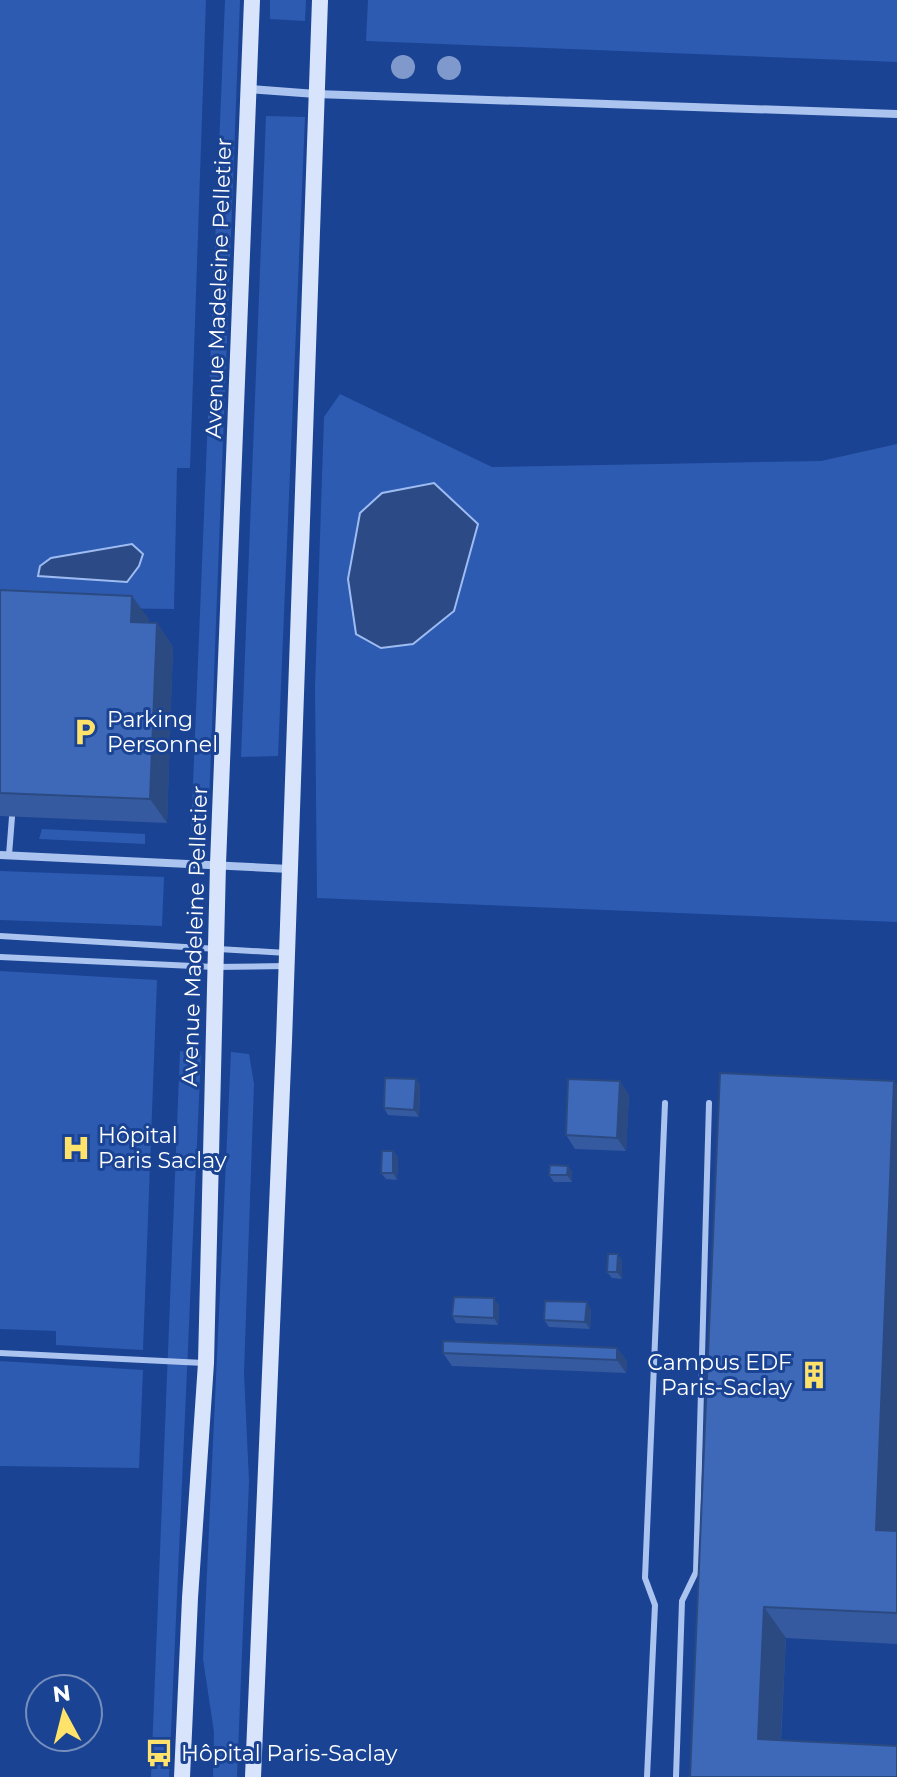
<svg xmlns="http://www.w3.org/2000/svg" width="897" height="1777" viewBox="0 0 897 1777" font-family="Montserrat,sans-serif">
<rect width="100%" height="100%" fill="#1a4393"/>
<path fill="#2d5bb1" d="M0,0H206L190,468H177L174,609L0,607Z
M225,0H240L209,804L191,833Z
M270,0H306L305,21L270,19Z
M368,0H897V62L366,41Z
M266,116L305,117L278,756L241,757Z
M340,394L492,467L821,461L897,444V922L317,898L315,687L324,417Z
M42,829L145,834V844L39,839Z
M0,871L164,877L162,926L0,920Z
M0,971L157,980L143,1350L56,1345V1331L0,1329Z
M180,1051L201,1053L169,1777H151Z
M231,1052L249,1054L254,1084L244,1373L249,1481L237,1777H213L214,1732L203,1659Z
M0,1361L143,1370L139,1468L0,1466Z"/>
<path fill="#2c4a85" stroke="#9ebcf1" stroke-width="2" d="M434,483L478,524L454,611L413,644L381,648L356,634L348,579L360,513L382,493Z
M132,544L143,554L139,566L127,582L38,576L40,566L51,558Z"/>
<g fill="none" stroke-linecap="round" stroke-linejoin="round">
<path stroke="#abc3ef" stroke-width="6" d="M9,855L12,817
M0,936L287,953
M0,957L215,967L286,966
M0,1353L204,1363
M647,1777L655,1605L645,1578L665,1103
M676,1777L682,1601L696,1572L709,1103"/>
<path stroke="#abc3ef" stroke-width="8" d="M249,89L316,94L897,114
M0,855L290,869"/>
<path stroke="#d8e4fb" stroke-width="16" d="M182,1777L190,1598L206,1363L218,864L252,0
M253,1777L284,1041L320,0"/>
</g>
<g fill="#7f99cc">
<circle cx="403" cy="67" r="12"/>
<circle cx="449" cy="68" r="12"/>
</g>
<path fill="#355a9f" d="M0,590L149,619V623H157L173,647L167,823L0,816Z
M416,1079L420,1086L419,1117L388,1115L384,1108Z
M897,1085V1644L786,1638L781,1740L690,1777Z
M629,1095L626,1151L575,1149L566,1135Z
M393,1151L398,1158L397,1180L386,1179L381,1173Z
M568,1166L572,1172V1182H554L549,1175Z
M618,1254L622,1261V1279L612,1278L607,1272Z
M499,1305L498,1325L456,1323L452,1316Z
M591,1309L590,1329L549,1327L544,1320Z
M617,1348L627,1361L626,1373L452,1366L443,1353Z"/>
<path fill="#2b4a82" d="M132,596L149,619L148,646L131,622Z
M157,623L173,647L167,823L150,799Z
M416,1079L420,1086L419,1117L414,1110Z
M620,1081L629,1095L626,1151L617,1138Z
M894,1081L897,1085V1560L876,1530Z
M393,1151L398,1158L397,1180L393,1173Z
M568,1166L572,1172V1182L567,1175Z
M618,1254L622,1261V1279L617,1272Z
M494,1298L499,1305L498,1325L494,1318Z
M587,1302L591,1309L590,1329L585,1322Z
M617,1348L627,1361L626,1373L617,1360Z
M764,1607L786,1638L779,1770L758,1739Z"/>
<path fill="#3e69b9" stroke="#2b4a82" stroke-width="2" d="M0,590L132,596L131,622L157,623L150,799L0,793Z
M720,1073L894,1081L876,1530L897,1531V1613L764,1607L758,1739L897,1746V1777H690Z
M385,1078L416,1079L414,1110L384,1108Z
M568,1079L620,1081L617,1138L566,1135Z
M382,1151H393V1173H381Z
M550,1165L568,1166L567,1175H549Z
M608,1254H618L617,1272H607Z
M454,1297L494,1298V1318L452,1316Z
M545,1301L587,1302L585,1322L544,1320Z
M443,1341L617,1348V1360L443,1353Z"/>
<defs>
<symbol id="parking-bare" viewBox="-9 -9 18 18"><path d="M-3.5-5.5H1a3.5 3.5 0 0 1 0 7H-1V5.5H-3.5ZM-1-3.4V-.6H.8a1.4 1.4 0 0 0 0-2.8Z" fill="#ffe269" stroke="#1a4393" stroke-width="2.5" paint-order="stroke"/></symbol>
<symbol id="hospital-bare" viewBox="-9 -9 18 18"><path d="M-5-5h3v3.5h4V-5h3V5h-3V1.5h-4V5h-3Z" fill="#ffe269" stroke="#1a4393" stroke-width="2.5" paint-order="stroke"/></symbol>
<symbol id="building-bare" viewBox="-9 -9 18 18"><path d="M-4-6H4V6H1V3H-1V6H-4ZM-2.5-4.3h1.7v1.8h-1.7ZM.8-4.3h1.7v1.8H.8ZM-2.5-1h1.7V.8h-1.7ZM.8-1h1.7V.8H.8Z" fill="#ffe269" stroke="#1a4393" stroke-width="2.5" paint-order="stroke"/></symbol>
<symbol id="bus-bare" viewBox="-9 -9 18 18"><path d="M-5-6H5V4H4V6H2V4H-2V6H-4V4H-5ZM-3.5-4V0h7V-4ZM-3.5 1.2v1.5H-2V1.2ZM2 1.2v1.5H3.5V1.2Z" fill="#ffe269" stroke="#1a4393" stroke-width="2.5" paint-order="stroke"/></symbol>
</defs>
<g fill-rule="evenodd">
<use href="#parking-bare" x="65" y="712" width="40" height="40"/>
<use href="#hospital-bare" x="56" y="1128" width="40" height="40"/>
<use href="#building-bare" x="794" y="1355" width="40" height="40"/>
<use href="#bus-bare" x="139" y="1733" width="40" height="40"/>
</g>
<g text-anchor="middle" stroke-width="6" stroke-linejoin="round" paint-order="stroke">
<g font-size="22" fill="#fff" stroke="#1a4393">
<text transform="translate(218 288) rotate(-88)" y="8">Avenue Madeleine Pelletier</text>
<text transform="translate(194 936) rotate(-88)" y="8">Avenue Madeleine Pelletier</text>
</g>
<g font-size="22" fill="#fff" stroke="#1a4393" text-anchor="start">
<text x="107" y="727">Parking<tspan x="107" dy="25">Personnel</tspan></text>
<text x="98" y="1143">Hôpital<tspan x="98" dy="25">Paris Saclay</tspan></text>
<text x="792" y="1370" text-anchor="end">Campus EDF<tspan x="792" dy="25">Paris-Saclay</tspan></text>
<text x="181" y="1761">Hôpital Paris-Saclay</text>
</g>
</g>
<g transform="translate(64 1713) rotate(353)"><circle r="38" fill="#1a4393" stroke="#768ebe" stroke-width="2"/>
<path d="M0-6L14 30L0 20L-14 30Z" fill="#ffe269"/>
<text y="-12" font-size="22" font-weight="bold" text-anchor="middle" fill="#ffffff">N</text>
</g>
</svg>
